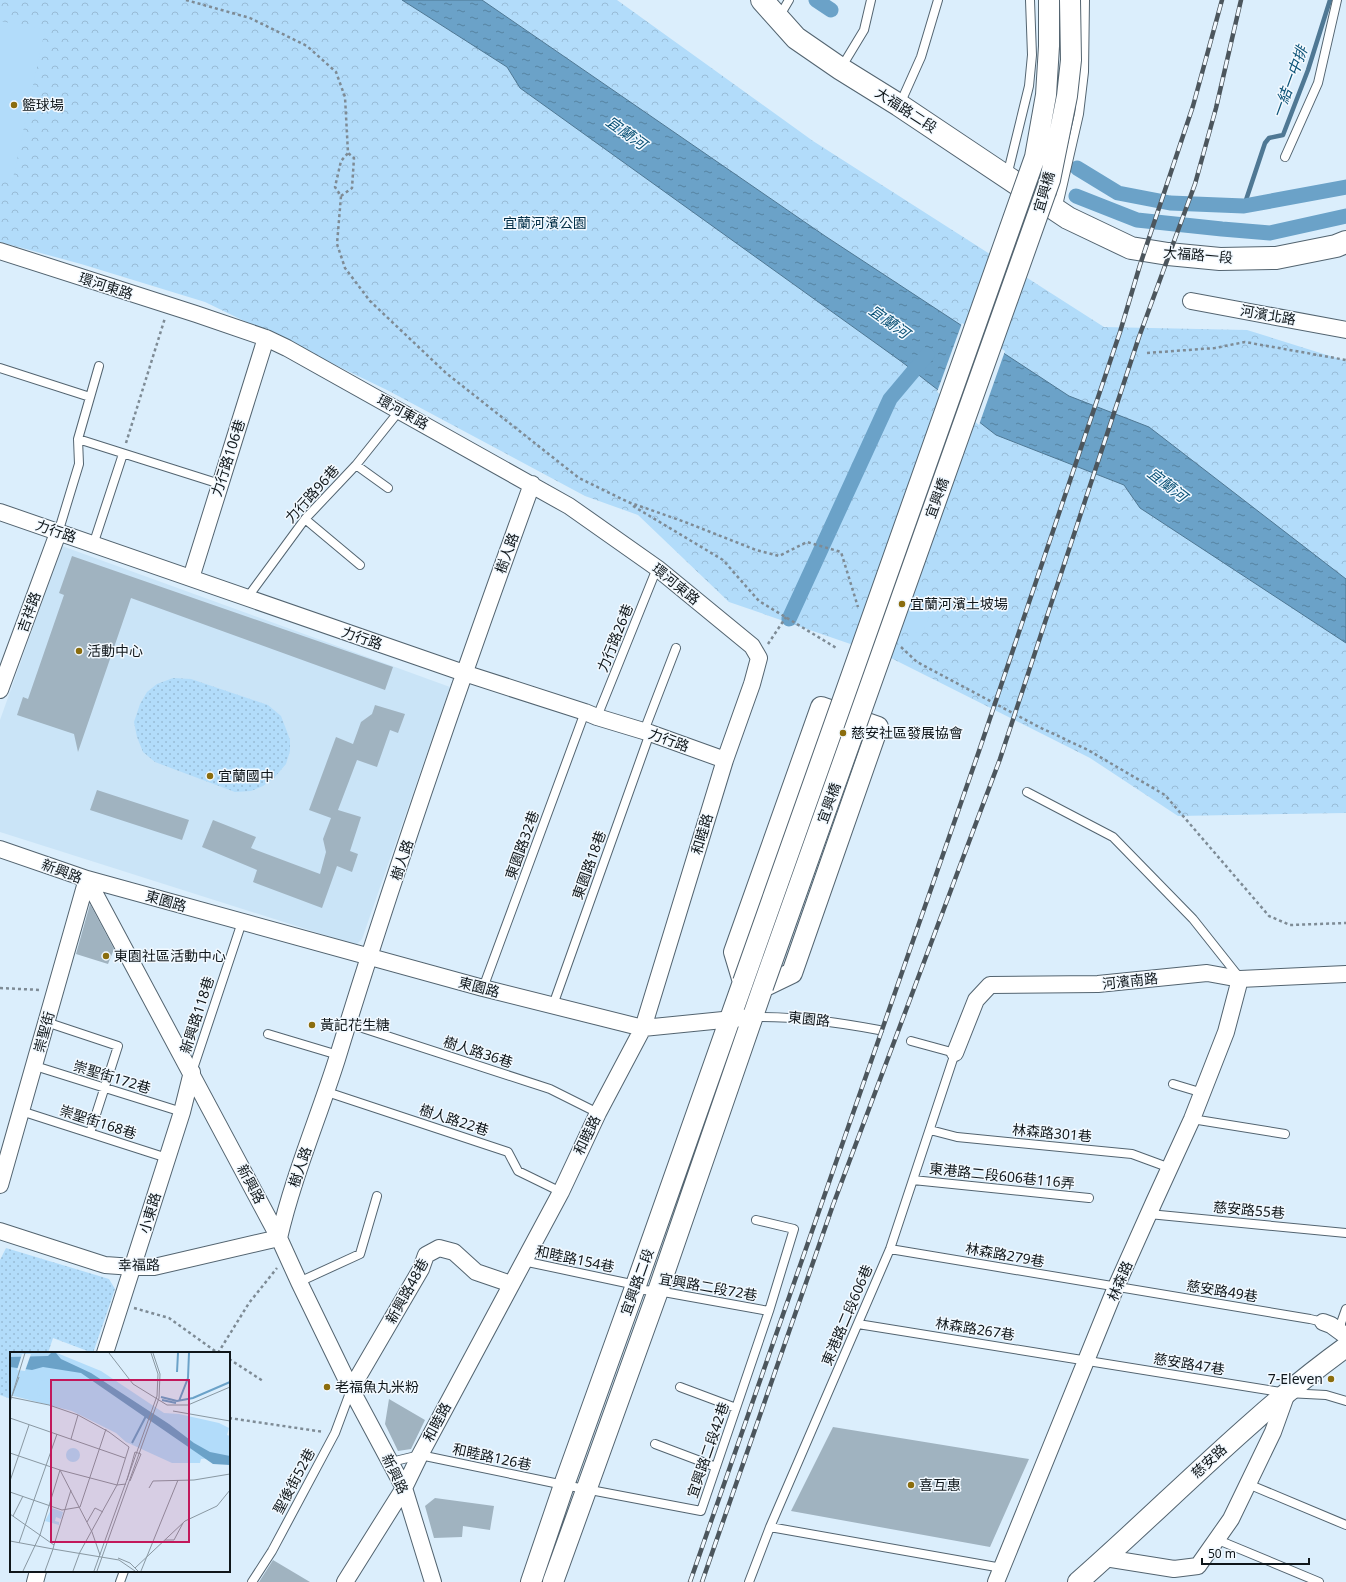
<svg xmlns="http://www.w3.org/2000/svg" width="1346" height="1582" viewBox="0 0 1346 1582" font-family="'Noto Sans','Noto Sans TC',sans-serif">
<defs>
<pattern id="grass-dots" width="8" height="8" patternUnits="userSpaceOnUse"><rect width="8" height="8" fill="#b2dcfa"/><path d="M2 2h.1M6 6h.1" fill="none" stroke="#98bcd6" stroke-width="1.8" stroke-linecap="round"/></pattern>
<pattern id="park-crowns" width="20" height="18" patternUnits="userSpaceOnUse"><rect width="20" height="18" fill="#b2dcfa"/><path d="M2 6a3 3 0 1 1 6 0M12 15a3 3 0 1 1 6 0" fill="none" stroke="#98bcd6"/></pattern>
<pattern id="water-ripples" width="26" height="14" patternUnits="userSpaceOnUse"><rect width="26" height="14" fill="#6ba2c8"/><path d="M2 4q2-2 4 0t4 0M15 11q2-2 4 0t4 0" fill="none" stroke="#5683a2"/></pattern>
</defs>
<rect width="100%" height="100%" fill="#dbeefc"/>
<path fill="#cae4f7" d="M62,546L450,687L362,939L356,945L0,832V720Z"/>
<path fill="url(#grass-dots)" d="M173,678L191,679L268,705L281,716L286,729L290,740V751L286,764L274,778L263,786L251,791L235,792L155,762L143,752L137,737L134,722L140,704L147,692L157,684Z
M6,1248L109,1279L115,1289L93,1353L53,1338L48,1353H11V1399L0,1395V1260Z"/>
<path fill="url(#park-crowns)" d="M0,0H617L813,141L1104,327L1247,330L1346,361V813L1178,816L1090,758L891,658L729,602L638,515L585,496L387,390L205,302L81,264L0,242Z"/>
<path fill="#b2dcfa" d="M0,21L45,30L12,183L0,181Z
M882,573L938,593L922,635L866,614Z"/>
<path fill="url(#water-ripples)" stroke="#4f7894" d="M402,0H482L825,236L1069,396L1149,427L1346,579V643L1140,508L1124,485L996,435L902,362L520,88L507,67Z"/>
<path fill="#dbeefc" d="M962,323L1005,351L979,425L937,392Z"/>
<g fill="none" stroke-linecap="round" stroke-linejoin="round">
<path stroke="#4f7894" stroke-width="4.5" d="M1244,206L1265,143L1269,138L1283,135L1308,70L1330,0"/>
<path stroke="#6ba2c8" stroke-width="15" d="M816,0L831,10
M1077,168L1118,193L1170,203L1244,206L1346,187
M1076,196L1137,220L1222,229L1270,233L1346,216
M789,619L890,399L927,355"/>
</g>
<path fill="#a0b3c0" d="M72,556L393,667L385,690L131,598L78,752L74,734L17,715L23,697L28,699L64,595L59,593Z
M375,705L405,714L398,733L390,730L377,767L357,760L338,810L361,817L350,851L358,854L352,872L337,866L322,908L253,882L257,870L202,847L213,820L256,837L251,848L320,874L326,852L323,839L331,818L309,810L336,737L353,744L361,722L372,714Z
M97,790L189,820L182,840L90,810Z
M90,904L114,949L108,964L76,954Z
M389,1399L425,1420L411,1449L398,1451L385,1424Z
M833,1427L1029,1459L990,1547L791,1511Z
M435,1498L494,1506L490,1530L463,1526L462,1537L434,1538L425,1506Z
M273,1560L310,1582H259Z"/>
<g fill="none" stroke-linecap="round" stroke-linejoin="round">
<defs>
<path id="service" d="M779,17L789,0
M841,68L864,30L871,0
M900,104L921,57L938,0
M1285,157L1318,83L1337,0
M1007,176L1029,86L1032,55L1030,0
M1057,210L1079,114L1084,72L1085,0
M0,368L90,397
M78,439L220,484
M356,465L388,488
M305,519L360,565
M58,533L79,464L78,439L99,366
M93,545L123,454
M247,598L305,519L356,465L400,410
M597,717L657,568
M644,731L676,648
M1027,792L1113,837L1193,919L1239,977
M483,988L585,712
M553,1005L650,733
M753,1017C796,1016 837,1022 879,1030
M46,1022L118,1046L90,1133
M347,1023L550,1089L598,1113
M268,1034L338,1055
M35,1066L182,1112
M192,1072L242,922
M1173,1084L1203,1093
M327,1092L508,1152L518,1171L561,1192
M21,1111L167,1158
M1192,1119L1285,1134
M930,1130L957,1137L1132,1154L1170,1168
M913,1180L1089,1198
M1149,1214L1346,1233
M890,1249L1310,1319L1323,1322
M523,1261L636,1285L643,1290L658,1291L769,1311
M299,1282L360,1254L377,1196
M858,1324L1287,1393L1326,1395L1346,1401
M1341,1332V1323L1346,1309
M680,1387L736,1408
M655,1444L716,1467
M391,1462L420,1455L564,1485L701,1511L769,1311L794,1229L756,1220
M1248,1484L1346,1525
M770,1527L1002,1568
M1218,1540L1319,1582
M120,1582L124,1571
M252,1582L272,1551L335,1433L351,1390
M749,1582L770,1527L890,1249L955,1053L911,1041"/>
<path id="minor" d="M0,251L196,314L266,338L287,348L569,506L657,568L752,646L759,658L752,684L725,760L643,1028L598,1113L561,1192L420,1455L404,1488L345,1582
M1191,301L1346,330
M0,512L464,673L585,712L597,717L650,733L725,760
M191,578L266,338
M0,690L58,533
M0,849L87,879L279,1238L299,1282L351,1389L404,1488L433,1582
M955,1053L976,1000L990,985L1098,984L1207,973L1240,979L1346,974
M0,1185L87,879L483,988L643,1028L753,1017
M0,1231L105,1265L133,1267H154L279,1238C293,1177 318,1119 337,1059C396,866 463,674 532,484
M1323,1322L1331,1325L1346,1336
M105,1353L182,1112L192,1072
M351,1389L421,1269L426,1255L439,1248L454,1252L476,1272L511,1284
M1105,1558L1174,1569L1198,1566L1231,1519L1273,1432L1287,1393
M35,1582L38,1571
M996,1582L1116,1287L1154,1202L1192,1119L1226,1032L1240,979"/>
<path id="tertiary" d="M531,1582L564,1485L636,1285L743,982L734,952L821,707L878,727L792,973L763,987L658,1291L553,1582
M1078,1582C1167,1504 1249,1417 1346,1347"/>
<path id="secondary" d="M762,0L796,38L841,69L899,105L1068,218L1131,248L1168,254L1220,259L1276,258L1336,246L1346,242"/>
</defs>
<use href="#service" stroke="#536470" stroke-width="10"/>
<use href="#minor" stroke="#536470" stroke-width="18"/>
<use href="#tertiary" stroke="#536470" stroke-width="22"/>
<use href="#secondary" stroke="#536470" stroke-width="24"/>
<path stroke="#7e8b95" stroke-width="2.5" stroke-dasharray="3 3" stroke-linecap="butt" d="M186,0L250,18L307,46L336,72L345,97L348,153L341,161L335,187L341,196L337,244L345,268L370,301L446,373L579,478L628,502L685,522L756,550L779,556L807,542L841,552L858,607
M341,196L352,188L354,158L348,153
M1147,353L1215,348L1245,342L1346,360
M126,443L165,318
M633,506L723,560L759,601L838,649
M768,644L786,617
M901,647L917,662L1039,727L1088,750L1165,795L1269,916L1290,925L1346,923
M0,988L41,990
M134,1308L169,1318L218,1353
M218,1353L249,1303L277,1268
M229,1359L263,1381
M229,1418L324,1432"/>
<use href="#service" stroke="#fff" stroke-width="8"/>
<use href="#minor" stroke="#fff" stroke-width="16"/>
<use href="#tertiary" stroke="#fff" stroke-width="20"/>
<use href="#secondary" stroke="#fff" stroke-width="22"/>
<defs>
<path id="rail" d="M690,1582L979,751L1120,332L1140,265L1193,106L1222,0
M702,1582L833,1205L1000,759L1139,337L1195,184L1216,108L1241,0"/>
</defs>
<use href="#rail" stroke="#4c565d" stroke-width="4.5"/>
<use href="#rail" stroke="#f2f9ff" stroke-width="3" stroke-dasharray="9" stroke-linecap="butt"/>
<defs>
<path id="tertiary-bridge" d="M743,982L1035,157L1046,95L1049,46V0
M763,987L1050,180L1067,96L1071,60L1070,0"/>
</defs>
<use href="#tertiary-bridge" stroke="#536470" stroke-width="22" stroke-linecap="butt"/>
<use href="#tertiary-bridge" stroke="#fff" stroke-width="20"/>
</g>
<g fill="#8b6d0e" stroke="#f2f9ff" stroke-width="1.5">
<circle cx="14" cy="105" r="4"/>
<circle cx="902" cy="604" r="4"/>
<circle cx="79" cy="651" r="4"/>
<circle cx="843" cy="733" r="4"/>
<circle cx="210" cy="776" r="4"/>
<circle cx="106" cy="956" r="4"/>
<circle cx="312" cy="1025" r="4"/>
<circle cx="1331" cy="1379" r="4"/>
<circle cx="327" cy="1387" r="4"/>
<circle cx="911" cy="1485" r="4"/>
</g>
<g text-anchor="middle" stroke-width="3" stroke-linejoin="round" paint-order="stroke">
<g font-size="14" fill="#0f161a" stroke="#f2f9ff" text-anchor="start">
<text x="22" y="110">籃球場</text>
<text x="910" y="609">宜蘭河濱土坡場</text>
<text x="87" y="656">活動中心</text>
<text x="851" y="738">慈安社區發展協會</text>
<text x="218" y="781">宜蘭國中</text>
<text x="114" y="961">東園社區活動中心</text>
<text x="320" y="1030">黃記花生糖</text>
<text x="1323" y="1384" text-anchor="end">7-Eleven</text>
<text x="335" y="1392">老福魚丸米粉</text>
<text x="919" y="1490">喜互惠</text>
</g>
<g font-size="14" fill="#0f161a" stroke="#f2f9ff">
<text transform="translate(906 110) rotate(33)" y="5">大福路二段</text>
<text transform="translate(1044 192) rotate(-74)" y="5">宜興橋</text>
<text transform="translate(1198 255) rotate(5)" y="5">大福路一段</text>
<text transform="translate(106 286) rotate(18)" y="5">環河東路</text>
<text transform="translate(1268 315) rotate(10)" y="5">河濱北路</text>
<text transform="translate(403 412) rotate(29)" y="5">環河東路</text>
<text transform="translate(228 458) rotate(-72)" y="5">力行路106巷</text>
<text transform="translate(312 494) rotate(-48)" y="5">力行路96巷</text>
<text transform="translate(937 498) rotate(-70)" y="5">宜興橋</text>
<text transform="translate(56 531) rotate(19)" y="5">力行路</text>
<text transform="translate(507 553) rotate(-70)" y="5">樹人路</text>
<text transform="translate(676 584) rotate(39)" y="5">環河東路</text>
<text transform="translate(29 612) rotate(-70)" y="5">吉祥路</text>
<text transform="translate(362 638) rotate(19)" y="5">力行路</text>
<text transform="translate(615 638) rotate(-68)" y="5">力行路26巷</text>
<text transform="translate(669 740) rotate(20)" y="5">力行路</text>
<text transform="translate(829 803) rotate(-70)" y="5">宜興橋</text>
<text transform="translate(702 834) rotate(-73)" y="5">和睦路</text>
<text transform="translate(522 845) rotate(-70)" y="5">東園路32巷</text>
<text transform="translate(402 860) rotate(-72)" y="5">樹人路</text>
<text transform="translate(589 865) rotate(-70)" y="5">東園路18巷</text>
<text transform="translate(62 871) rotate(21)" y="5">新興路</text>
<text transform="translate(166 901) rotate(16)" y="5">東園路</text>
<text transform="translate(1130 981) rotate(-6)" y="5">河濱南路</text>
<text transform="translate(479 987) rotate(15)" y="5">東園路</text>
<text transform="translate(197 1015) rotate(-72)" y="5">新興路118巷</text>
<text transform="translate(809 1019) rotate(6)" y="5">東園路</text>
<text transform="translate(44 1032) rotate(-75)" y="5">崇聖街</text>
<text transform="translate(478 1052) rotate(18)" y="5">樹人路36巷</text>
<text transform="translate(112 1077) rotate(17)" y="5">崇聖街172巷</text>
<text transform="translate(454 1120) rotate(18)" y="5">樹人路22巷</text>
<text transform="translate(98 1122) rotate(18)" y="5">崇聖街168巷</text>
<text transform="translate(1052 1133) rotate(5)" y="5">林森路301巷</text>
<text transform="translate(587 1135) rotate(-64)" y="5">和睦路</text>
<text transform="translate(300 1167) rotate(-71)" y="5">樹人路</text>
<text transform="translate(1002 1176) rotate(6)" y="5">東港路二段606巷116弄</text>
<text transform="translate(251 1184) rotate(62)" y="5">新興路</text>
<text transform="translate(1249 1210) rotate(5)" y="5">慈安路55巷</text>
<text transform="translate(150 1213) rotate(-73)" y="5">小東路</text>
<text transform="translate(1005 1255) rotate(10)" y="5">林森路279巷</text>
<text transform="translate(575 1259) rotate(12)" y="5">和睦路154巷</text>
<text transform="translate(139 1265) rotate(-1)" y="5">幸福路</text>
<text transform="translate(1120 1281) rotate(-67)" y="5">林森路</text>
<text transform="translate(637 1282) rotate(-70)" y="5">宜興路二段</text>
<text transform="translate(708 1287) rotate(10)" y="5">宜興路二段72巷</text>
<text transform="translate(407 1291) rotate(-61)" y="5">新興路48巷</text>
<text transform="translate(1222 1291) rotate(9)" y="5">慈安路49巷</text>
<text transform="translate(847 1315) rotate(-67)" y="5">東港路二段606巷</text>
<text transform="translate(975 1329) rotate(9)" y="5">林森路267巷</text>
<text transform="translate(1189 1364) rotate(9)" y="5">慈安路47巷</text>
<text transform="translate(437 1422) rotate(-62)" y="5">和睦路</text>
<text transform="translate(708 1450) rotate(-71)" y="5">宜興路二段42巷</text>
<text transform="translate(492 1457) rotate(12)" y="5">和睦路126巷</text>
<text transform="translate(1209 1461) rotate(-43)" y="5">慈安路</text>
<text transform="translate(395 1474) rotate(65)" y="5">新興路</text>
<text transform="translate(294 1481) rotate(-62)" y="5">聖後街52巷</text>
</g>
<g font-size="14" fill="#002d46" stroke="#f2f9ff">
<text x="545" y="228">宜蘭河濱公園</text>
</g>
<g font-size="15" font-style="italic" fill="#0a5176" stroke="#f2f9ff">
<text transform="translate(1290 82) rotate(-70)" y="5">一結一中排</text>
<text transform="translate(626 133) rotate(36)" y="5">宜蘭河</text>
<text transform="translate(889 322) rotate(36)" y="5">宜蘭河</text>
<text transform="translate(1167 485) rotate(38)" y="5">宜蘭河</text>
</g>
</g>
<g transform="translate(10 1352)">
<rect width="220" height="220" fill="#dbeefc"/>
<path d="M56 103a7 7 0 1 1 14 0a7 7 0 1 1-14 0ZM42,156L53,160L51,167L46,165L45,169L49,170V173L35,169Z" fill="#b2dcfa"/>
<path d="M0,1H47L91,19L154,61L169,62L209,71L219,76L217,83L220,84V104L191,107L190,111H162L116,90L106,81L62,59L0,43Z" fill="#b2dcfa"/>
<path d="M30,28L46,31L42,47L27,43Z" fill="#b2dcfa"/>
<path d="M41,1H46L51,7L81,21L159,72L184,91L200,100L220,104V113L203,112L71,21L33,15L22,18L0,15V5L38,4Z" fill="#6ba2c8"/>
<path d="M12,2H21L15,19L7,18Z" fill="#dbeefc"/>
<path fill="none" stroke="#6ba2c8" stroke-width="2" d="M167,20L168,1M151,45L167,49L183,46L220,30M152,48L166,51M169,49L178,26L179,1M122,91L136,64"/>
<path fill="none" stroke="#8998a2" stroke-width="1" d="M99,1L123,32L157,53H178L220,35M2,44L9,25M0,45L39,53L68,63L99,80L119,95L107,133L70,200L63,219M0,50L15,1M163,59L220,69M0,66L115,106M61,87L68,63M0,101L50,118L82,180L90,203M117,128L125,100L131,102L120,129M0,129L19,73M139,136L143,129L184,128L220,122M0,140L52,158L70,155L96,77M0,162L44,193L43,197M3,164L13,144M77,170L85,156L93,160M155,188H164L173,171M0,189L43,197M9,191L47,82M44,193L61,138M108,206L120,211L128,219M125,216L175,169L207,154L220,138M13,219L30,183L50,118L107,133L116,132M35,219L43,197L109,208L125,219M84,219L147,44L148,22L141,1M87,219L149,46L150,22L143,1M131,219L168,128"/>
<path fill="#c2185b" fill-opacity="0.15" stroke="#c2185b" stroke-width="2" d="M41,28H179V190H41Z"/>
<rect width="220" height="220" fill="none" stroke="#0f161a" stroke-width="2"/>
</g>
<path d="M1202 1558v6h107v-6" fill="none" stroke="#0f161a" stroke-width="2"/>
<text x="1208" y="1558" font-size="12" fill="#0f161a" stroke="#f2f9ff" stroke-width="3" paint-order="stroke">50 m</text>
</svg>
